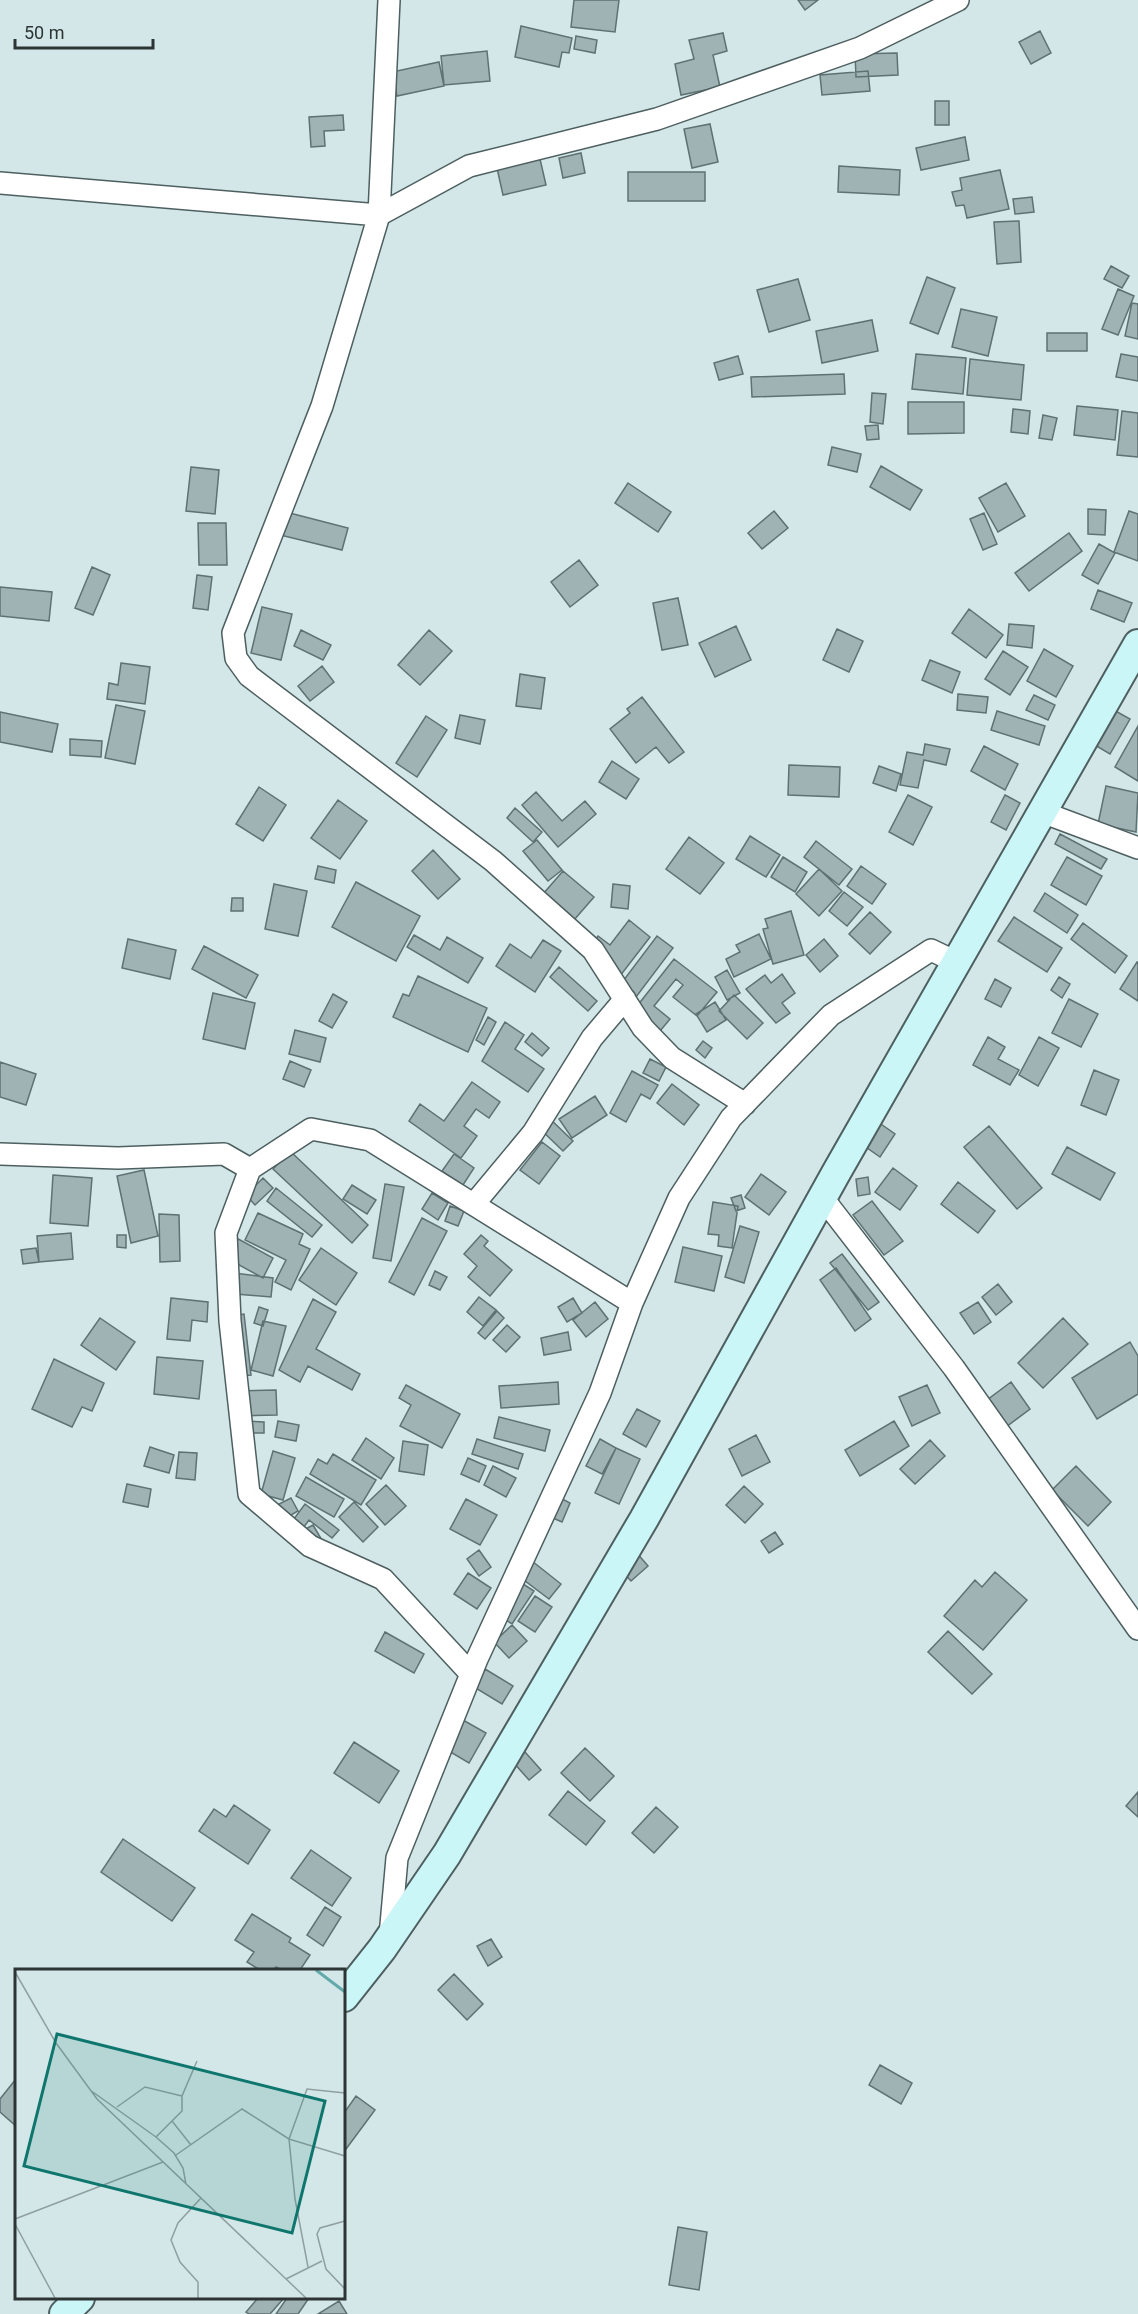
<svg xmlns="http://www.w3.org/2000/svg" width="1138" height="2314" viewBox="0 0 1138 2314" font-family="Roboto,sans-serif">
<rect width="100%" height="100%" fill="#d3e7e8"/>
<path fill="#a0b3b4" stroke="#5f7172" stroke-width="1.5" d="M574,0H619L615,32L571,27Z
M798,0H818L805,10Z
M521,26L572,38L569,53L562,52L559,67L515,57Z
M1040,31L1051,53L1031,64L1019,42Z
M723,33L727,51L713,55L720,87L681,95L675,64L694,59L689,40Z
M576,36L597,40L595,53L574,49Z
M487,51L490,81L444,85L441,56Z
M897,53L898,75L856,77L855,54Z
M439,62L444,86L397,96L392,72Z
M868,71L870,91L822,95L820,75Z
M935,101H949V125H935Z
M343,115L344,130L324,131L325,146L311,147L309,117Z
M710,124L718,162L692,168L684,129Z
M965,137L969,160L921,170L916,148Z
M581,153L585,173L563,178L559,158Z
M540,159L546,185L503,195L497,168Z
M839,166L900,170L899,195L838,192Z
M1000,170L1009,209L967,218L964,205L956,206L952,192L962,190L960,178Z
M628,172H705V201H628Z
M1032,197L1034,212L1015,214L1013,199Z
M1019,221L1021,262L997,264L994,222Z
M1111,266L1129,276L1122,288L1104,279Z
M927,277L955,288L938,334L910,323Z
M798,279L810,320L769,332L757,290Z
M1118,289L1134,296L1118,335L1102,329Z
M1132,303L1138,304V339L1125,336Z
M961,309L997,317L988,356L952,347Z
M872,320L878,351L822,363L816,331Z
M1047,333H1087V351H1047Z
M916,354L966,358L963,394L912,389Z
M1121,354L1138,357V381L1116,377Z
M738,356L743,374L719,380L714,363Z
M970,359L1024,365L1021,400L967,395Z
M844,374L845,394L752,397L751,377Z
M872,393L886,394L883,424L870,422Z
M908,402H964V433L908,434Z
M1077,406L1118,410L1115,440L1074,435Z
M1013,409L1030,411L1028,434L1011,432Z
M1122,411L1138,413V457L1117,455Z
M1043,415L1057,418L1052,440L1039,438Z
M878,425L879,439L867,440L865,426Z
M832,447L861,454L857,472L828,465Z
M881,466L922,490L910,510L870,487Z
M191,467L219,470L215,514L186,511Z
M628,483L671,512L658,532L615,503Z
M1006,483L1025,516L998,532L979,498Z
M1088,509L1106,510L1105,535L1088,534Z
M282,511L348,528L342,550L276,534Z
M774,511L788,528L762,549L748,533Z
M1129,511L1138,514V561L1114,552Z
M984,513L997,544L983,550L970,519Z
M198,523H226L227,565H199Z
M1069,533L1082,551L1029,591L1015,573Z
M1099,544L1115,553L1098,584L1082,575Z
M579,560L598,585L570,607L551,582Z
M92,567L110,575L93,615L75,608Z
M197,575L212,577L208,610L193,608Z
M0,587L52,592L49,621L0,616Z
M1098,590L1132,603L1124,622L1091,609Z
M678,598L688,645L662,650L653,603Z
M262,607L292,614L281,660L251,653Z
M969,609L1003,635L986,658L952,633Z
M1009,624L1034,626L1032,648L1007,645Z
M736,626L751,660L715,677L699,643Z
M837,629L863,641L849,672L823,660Z
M301,630L331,645L323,660L294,646Z
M429,630L452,651L420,685L398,665Z
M1044,649L1073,666L1056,697L1027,681Z
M1003,651L1028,667L1010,695L985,679Z
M930,660L960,672L952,693L922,680Z
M121,663L150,667L145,704L107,699L109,683L118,685Z
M322,666L334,682L310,701L298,686Z
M520,674L545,678L541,709L516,706Z
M958,694L988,697L986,713L957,710Z
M1034,695L1055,705L1048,720L1026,710Z
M642,697L684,752L669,763L656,747L636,763L610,729L630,713L627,709Z
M116,705L145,711L135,764L105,758Z
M1112,709L1130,719L1110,754L1093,744Z
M997,711L1045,726L1039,745L991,730Z
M0,712L58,724L52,752L0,742Z
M460,715L485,720L480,744L455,738Z
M426,716L447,730L417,777L396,763Z
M1138,726V781L1115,767Z
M70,739L102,741L101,757L70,755Z
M925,744L950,749L946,765L924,760L918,788L900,785L907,752L923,755Z
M984,746L1018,764L1005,790L971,771Z
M612,761L639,779L626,799L599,782Z
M789,765L840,767L839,797L788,795Z
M879,766L901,774L896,791L873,783Z
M1106,786L1138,793L1136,832L1098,824Z
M259,787L286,805L263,841L236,824Z
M536,792L562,821L585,801L596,814L558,847L522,805Z
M908,795L932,807L913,845L889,832Z
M1005,795L1020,803L1006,830L991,822Z
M338,800L367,821L340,859L311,838Z
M515,808L542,832L533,842L507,818Z
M1060,834L1107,859L1101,869L1055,844Z
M750,836L780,855L766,877L736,859Z
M689,837L724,863L700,894L666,869Z
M537,840L562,870L548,881L523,851Z
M816,841L852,869L839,885L804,857Z
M433,850L460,879L438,899L412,871Z
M783,857L807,872L795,892L771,877Z
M1067,857L1102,876L1086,905L1051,885Z
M318,866L336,870L334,883L315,879Z
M861,866L886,884L872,904L847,886Z
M819,869L842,891L819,916L796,894Z
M563,871L594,897L574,920L543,894Z
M356,882L420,916L396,961L332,927Z
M274,884L307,891L298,936L265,929Z
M613,884L630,886L628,909L611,907Z
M844,892L863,907L847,926L829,911Z
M1045,893L1078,915L1067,933L1034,911Z
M232,898H243V911H231Z
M791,911L804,955L773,964L763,929L768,928L765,919Z
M870,912L891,932L870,954L849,934Z
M1014,917L1062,948L1047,972L998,941Z
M629,920L650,937L620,976L589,948L598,936L610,945Z
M1083,923L1127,956L1115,973L1071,939Z
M759,934L771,959L734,977L726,959L740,952L736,945Z
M414,935L440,950L447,937L483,958L468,983L407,947Z
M657,936L673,948L633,1001L617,989Z
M128,939L176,950L170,979L122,968Z
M824,939L838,956L820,972L806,955Z
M543,940L561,951L535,992L496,966L510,944L531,958Z
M204,946L258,975L246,998L192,969Z
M674,959L717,992L697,1016L673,997L683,985L676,979L654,1006L670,1019L660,1031L634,1010Z
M1137,962H1138V1001L1120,989Z
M559,967L597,1001L588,1011L550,977Z
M727,970L740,993L727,1000L715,977Z
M782,974L795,993L782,1003L790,1013L776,1023L746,989L765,975L771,983Z
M418,976L487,1008L468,1052L393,1017L403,994L409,996Z
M1059,977L1070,984L1062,998L1051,990Z
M995,979L1011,988L1001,1007L985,999Z
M213,993L255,1003L245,1049L203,1039Z
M333,994L347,1002L332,1028L319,1021Z
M734,995L763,1023L747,1039L719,1011Z
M1069,999L1098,1014L1081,1047L1052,1033Z
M715,1002L726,1020L707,1032L696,1014Z
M488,1017L496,1022L484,1045L476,1040Z
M505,1022L524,1035L515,1049L544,1069L528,1092L482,1061Z
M295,1030L326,1038L320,1062L289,1054Z
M532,1033L549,1048L542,1056L525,1042Z
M988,1037L1005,1047L998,1059L1019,1070L1010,1085L973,1065Z
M1039,1037L1059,1048L1038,1086L1019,1075Z
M703,1041L712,1048L705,1058L696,1050Z
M650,1059L666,1067L659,1081L643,1073Z
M290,1061L311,1070L304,1087L283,1079Z
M0,1062L36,1074L26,1105L0,1097Z
M1094,1070L1119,1080L1106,1115L1081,1105Z
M632,1071L658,1085L650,1099L641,1094L626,1122L610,1113Z
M472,1082L500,1102L489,1118L476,1109L464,1126L477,1136L461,1158L409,1121L420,1104L444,1121Z
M672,1084L699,1105L684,1125L657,1103Z
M595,1096L607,1115L572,1138L559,1119Z
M547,1116L573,1141L563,1151L537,1126Z
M878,1122L895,1134L880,1157L863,1145Z
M989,1126L1042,1188L1017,1209L964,1147Z
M542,1142L560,1156L539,1184L520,1170Z
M1067,1147L1115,1173L1100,1200L1052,1174Z
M290,1151L368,1225L352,1243L273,1169Z
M454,1154L474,1168L463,1185L442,1171Z
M893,1168L917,1186L900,1210L875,1192Z
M144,1170L158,1236L131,1243L117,1176Z
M761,1174L786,1192L769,1215L745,1197Z
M53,1175L92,1178L88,1226L50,1223Z
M868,1177L870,1194L858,1196L856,1179Z
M263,1178L273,1188L255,1205L246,1195Z
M958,1182L995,1211L978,1233L941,1204Z
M385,1184L404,1187L391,1261L373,1258Z
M352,1185L376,1200L367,1214L343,1199Z
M276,1188L322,1225L312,1237L267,1201Z
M432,1193L448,1203L438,1220L422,1209Z
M741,1195L745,1208L736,1211L731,1198Z
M872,1201L903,1241L884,1255L853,1215Z
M713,1202L738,1206L732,1248L718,1246L719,1235L708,1234Z
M450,1206L464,1211L458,1226L445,1221Z
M258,1213L303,1234L299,1244L310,1249L291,1290L275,1282L286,1260L245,1240Z
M159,1214L179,1215L180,1261L160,1262Z
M422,1218L447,1231L414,1295L389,1282Z
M740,1226L759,1232L744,1283L725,1277Z
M71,1233L73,1259L39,1262L37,1236Z
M229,1234L273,1258L263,1278L219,1254Z
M117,1235H126V1248L117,1247Z
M481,1235L488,1241L484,1246L512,1270L490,1296L468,1277L477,1266L464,1254Z
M683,1247L722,1256L714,1291L675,1282Z
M36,1248L39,1262L23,1264L21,1250Z
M321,1248L357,1273L336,1305L299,1280Z
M842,1254L879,1302L868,1310L830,1263Z
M836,1268L871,1319L855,1331L820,1280Z
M435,1271L447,1277L440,1290L429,1285Z
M226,1272L273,1278L271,1297L224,1293Z
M998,1284L1012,1302L996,1315L982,1297Z
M479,1297L496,1310L483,1326L467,1312Z
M171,1298L208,1302L207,1322L192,1320L190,1341L167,1339Z
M573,1298L582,1313L567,1322L558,1307Z
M313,1299L336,1312L316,1349L360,1374L352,1390L308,1366L300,1382L279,1370Z
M595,1302L608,1319L586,1337L573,1320Z
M978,1302L991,1322L974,1334L960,1313Z
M259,1307L268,1310L263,1326L254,1323Z
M497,1311L504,1318L485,1339L478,1333Z
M244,1314L251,1375L229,1377L222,1317Z
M100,1318L135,1342L116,1370L81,1345Z
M1063,1318L1088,1344L1043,1388L1018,1363Z
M263,1321L286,1326L273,1376L251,1370Z
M507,1325L520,1337L506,1352L493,1340Z
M568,1332L571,1350L544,1355L541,1338Z
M1130,1342L1138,1356V1394L1097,1419L1072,1378Z
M157,1357L203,1361L199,1399L154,1394Z
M54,1359L104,1383L92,1411L82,1407L72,1427L32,1409Z
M558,1382L559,1404L501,1408L499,1386Z
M1011,1382L1030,1409L1002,1430L983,1403Z
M406,1385L460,1414L442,1448L400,1426L411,1405L399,1398Z
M927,1385L940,1413L912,1426L899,1397Z
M276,1390L277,1415L237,1416V1391Z
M637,1409L660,1421L646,1447L623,1434Z
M499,1417L550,1430L545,1451L494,1438Z
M246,1421L264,1422V1433H246Z
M278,1421L299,1425L296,1441L275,1437Z
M894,1421L909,1446L860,1476L845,1450Z
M756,1435L770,1462L742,1476L729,1449Z
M366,1438L394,1458L381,1479L352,1460Z
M477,1439L523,1454L518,1469L472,1454Z
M600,1439L616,1448L602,1474L586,1466Z
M930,1440L945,1456L915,1484L900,1469Z
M403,1441L428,1445L424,1475L399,1471Z
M150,1447L174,1455L169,1473L144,1466Z
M616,1448L640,1459L619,1504L595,1493Z
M273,1451L295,1458L283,1500L261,1494Z
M179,1452L197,1453L195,1480L176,1478Z
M333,1454L376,1480L361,1505L310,1474L318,1459L327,1464Z
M468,1458L486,1466L479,1482L461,1474Z
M493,1466L516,1478L506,1497L484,1485Z
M1076,1466L1111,1502L1088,1526L1052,1490Z
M306,1477L344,1499L334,1517L296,1496Z
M127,1484L151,1489L148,1507L123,1502Z
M386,1485L406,1506L385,1525L366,1504Z
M744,1486L763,1504L745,1523L726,1505Z
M555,1495L570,1503L562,1522L546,1515Z
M291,1498L298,1511L286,1518L279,1504Z
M466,1499L497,1515L480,1545L450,1529Z
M354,1502L378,1527L363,1542L339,1517Z
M305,1504L339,1530L332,1538L309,1520L298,1535L288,1527Z
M313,1525L323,1542L300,1532Z
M775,1532L783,1544L769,1553L761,1541Z
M479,1550L491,1567L479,1576L467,1559Z
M636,1552L648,1566L631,1581L619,1568Z
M532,1561L561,1584L549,1599L520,1577Z
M995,1572L1027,1600L983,1650L944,1616L975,1580L982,1587Z
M468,1573L491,1588L477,1609L454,1594Z
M520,1582L534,1591L512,1624L498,1615Z
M535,1596L552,1607L535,1632L518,1621Z
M512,1625L527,1641L509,1658L494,1642Z
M948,1631L992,1674L972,1694L928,1652Z
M385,1632L424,1654L414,1673L375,1651Z
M485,1669L513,1686L502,1704L474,1687Z
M463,1720L486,1733L469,1763L447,1750Z
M354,1742L399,1771L379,1803L334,1773Z
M585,1748L614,1776L590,1801L561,1773Z
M525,1752L541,1770L529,1780L513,1762Z
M568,1791L605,1821L586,1845L549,1815Z
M1138,1792V1817L1126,1806Z
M234,1805L270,1830L248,1864L199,1831L214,1809L226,1817Z
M656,1807L678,1827L654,1853L632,1833Z
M123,1839L195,1888L172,1921L101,1872Z
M311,1850L351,1878L332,1906L291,1878Z
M325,1907L341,1917L323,1946L307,1935Z
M252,1914L291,1938L289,1942L310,1955L300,1970H282L276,1967L274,1970H260L247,1962L254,1952L235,1940Z
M491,1939L502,1957L488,1966L477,1946Z
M454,1974L483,2004L467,2020L438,1990Z
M880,2065L912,2083L901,2104L869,2085Z
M16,2079V2126L0,2112V2099Z
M356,2096L375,2110L346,2149L344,2147V2113Z
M678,2227L707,2232L699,2290L669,2285Z
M258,2298H284L270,2314H249L246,2312Z
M287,2298H309L298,2314H276Z
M339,2301L347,2314H318Z"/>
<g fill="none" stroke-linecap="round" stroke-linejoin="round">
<defs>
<path id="street" d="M389,0L379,215L469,166L657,119L860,48L958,0
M0,183L379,215L322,406L233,633L236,658L249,676L493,861L593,950L643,1028L672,1058L745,1104
M1042,812L1138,848
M0,1154L118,1158L224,1154L250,1169L311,1129L370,1140L632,1303L679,1198L731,1118L831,1015L931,950L956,962
M250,1169L226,1233L230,1321L249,1494L310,1546L383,1579L471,1674
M822,1197L954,1368L1138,1629
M474,1204L533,1133L592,1038L625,999
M390,1936L397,1858L477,1659L600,1393L632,1303"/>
<path id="secondary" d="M344,1997L382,1949L447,1854L644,1519L836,1173L1138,644
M64,2314L80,2298"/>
</defs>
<use href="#street" stroke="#4e5f60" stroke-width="24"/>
<use href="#secondary" stroke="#4e5f60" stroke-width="32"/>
<use href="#street" stroke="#fff" stroke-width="21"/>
<use href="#secondary" stroke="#cbf6f8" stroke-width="28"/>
</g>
<g transform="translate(15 1969)">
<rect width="330" height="330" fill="#d3e7e8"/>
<path fill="none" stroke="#62a9ac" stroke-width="3" d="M301,1L330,23"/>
<path fill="none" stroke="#909fa0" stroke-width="1.5" d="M0,3L41,74L82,130L291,329M75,121L141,168M102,138L130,118L167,127M157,152L176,176M161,186L227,140L274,170L292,120L330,124M171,215L168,199L159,184L141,168L167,142V127L182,92M0,250L148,193M330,252L305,259L302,265L311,300L330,320M0,255L40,329M293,298L280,230L274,170L330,187M271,310L307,292M183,329V313L165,293L156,271L163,254L186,229"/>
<path fill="#0f766e" fill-opacity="0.15" stroke="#0f766e" stroke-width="3" d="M42,65L310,132L277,264L9,197Z"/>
<rect width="330" height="330" fill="none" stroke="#2c3434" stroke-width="3"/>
</g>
<path d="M15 39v9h138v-9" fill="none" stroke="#2c3434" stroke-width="3"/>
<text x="24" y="39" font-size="18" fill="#2c3434" stroke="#d3e7e8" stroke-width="4.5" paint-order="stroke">50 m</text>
</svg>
